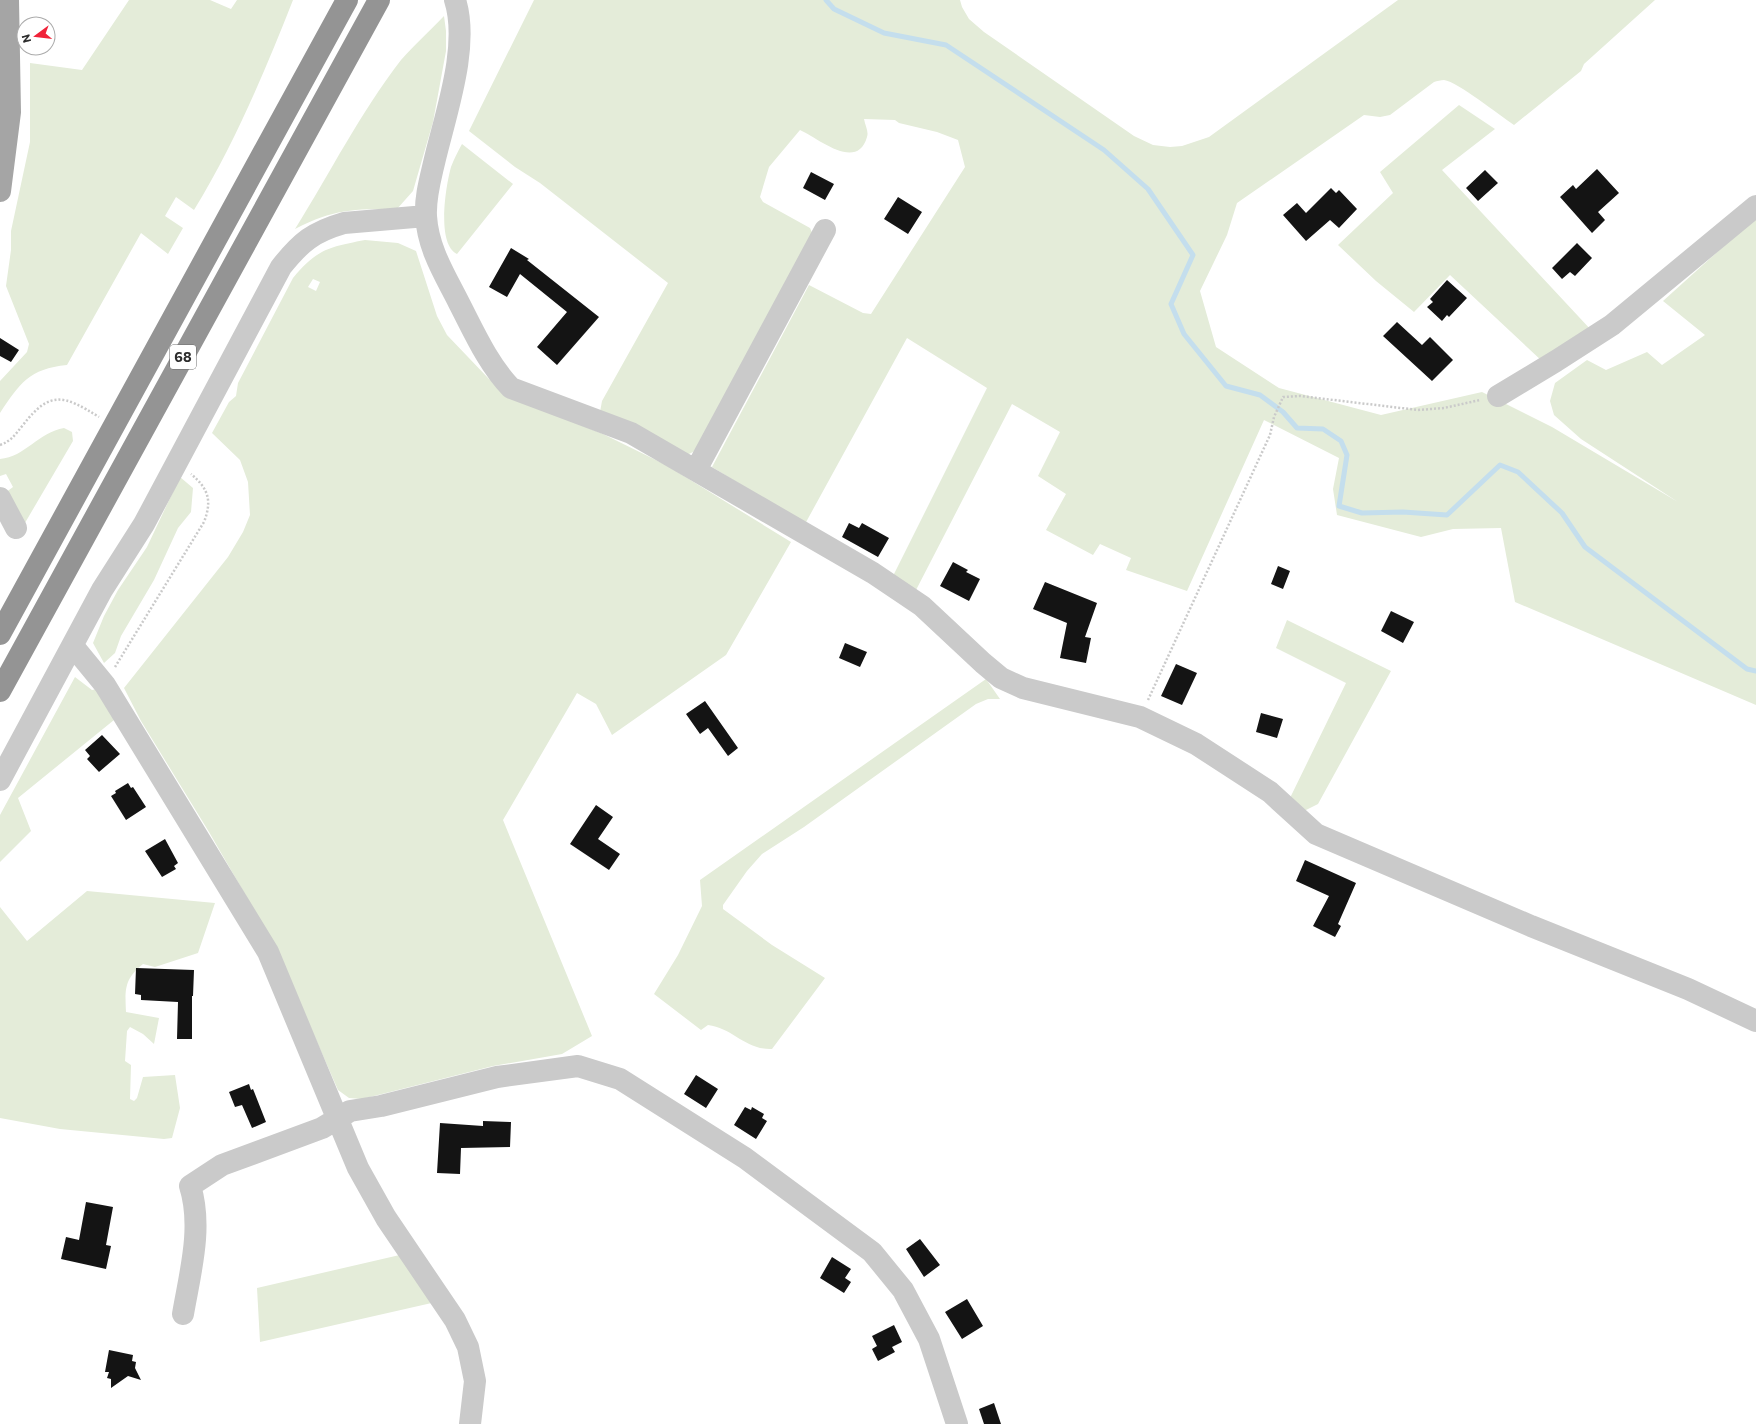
<svg xmlns="http://www.w3.org/2000/svg" width="1756" height="1424" viewBox="0 0 1756 1424" font-family="Commissioner,sans-serif">
<rect width="100%" height="100%" fill="#fff"/>
<path fill="#e4ecd9" fill-rule="evenodd" d="M129,0H210L231,9L237,0H293C265,71 234,145 194,210L176,197L165,216L183,228L168,254L141,233L67,365C29,369 20,383 0,413V381L27,352L29,344L6,286L11,250V231L30,142V63L82,70Z
M534,0H960L962,7L969,19L984,32L1134,136L1153,145L1170,147L1182,146L1209,137L1398,0H1655L1584,64L1581,71L1514,125C1499,115 1458,82 1444,80C1441,80 1437,81 1434,82L1390,115L1380,117L1364,115L1237,203L1227,235L1200,291L1216,347L1279,388L1381,415L1482,392L1552,427L1678,502L1581,439L1554,415L1550,401L1555,383L1587,360L1606,370L1647,352L1662,365L1705,335L1663,301L1756,217V705L1515,602L1501,528L1453,529L1421,537L1337,515L1333,489L1339,458L1264,420L1187,591L1126,570L1131,558L1100,544L1093,555L1046,530L1066,494L1038,476L1060,432L1012,404L915,592L892,578L987,388L907,338L805,524L712,467L809,285L863,313L871,314L965,167L958,140L937,132L899,123L895,120L864,119C865,125 869,132 867,137C857,172 818,138 800,130L769,167L760,197L763,202L810,228L813,235L695,451L687,455L600,412L602,401L668,283L540,183L515,167L469,131Z
M444,16L446,31V51L433,122L413,191L397,209C354,209 333,209 295,229C330,173 360,113 401,60C414,45 430,31 444,16Z
M1459,105L1495,129L1442,170L1592,331L1543,362L1450,275L1414,312L1376,281L1338,245L1393,193L1380,172Z
M462,144L513,184L457,254C436,244 446,185 451,167C454,159 458,151 462,144Z
M365,240L398,243L416,251L437,316L447,335L489,379L516,399L603,434L666,465L791,542L726,655L612,735L596,704L577,693L503,820L592,1036L562,1054L493,1066L362,1099L349,1098L338,1090L275,946L209,832L141,721L124,688L228,557L243,532L250,515L248,482L240,460L212,433L229,402L236,396L238,383L293,278C317,249 329,247 365,240ZM313,279L320,282L316,291L308,287Z
M64,428L72,432L73,441L22,528L5,493L13,487L6,474L0,476V459C25,457 39,432 64,428Z
M180,477L193,488L191,512L178,528L154,580L121,636L115,653L104,663L93,643L104,616L118,590L147,547Z
M1287,620L1391,671L1318,804L1304,811L1290,798L1346,683L1276,648Z
M75,677L92,690L97,689L114,720L18,798L31,831L0,862V815Z
M986,679L1000,699H988L976,704L804,827L762,854L747,871L723,905V909L772,945L825,978L772,1049C745,1050 733,1028 708,1025L701,1030L654,994L678,955L702,906L700,880Z
M87,891L215,903L198,953L155,967L143,964C124,979 125,990 126,1012L159,1018L154,1044L143,1034L130,1027L127,1031L125,1061L131,1065L130,1099L134,1101L137,1098L143,1077L175,1075L180,1108L172,1138L164,1139L60,1129L0,1118V907L27,941Z
M404,1254L436,1302L260,1342L257,1288Z"/>
<g fill="none" stroke-linecap="round" stroke-linejoin="round">
<path stroke="#c4deed" stroke-width="5" d="M826,0L834,9L884,33L946,45L1104,150L1148,189L1193,255L1171,304L1184,334L1226,386L1260,395L1283,412L1297,428L1323,429L1341,441L1347,455L1339,506L1362,513L1403,512L1447,515L1500,465L1518,472L1562,513L1585,547L1747,669L1756,671"/>
</g>
<path fill="#141414" d="M1597,169L1619,193L1598,212L1605,220L1592,233L1560,197L1573,185L1576,189Z
M1485,170L1498,183L1478,201L1466,188Z
M811,172L834,184L825,200L803,188Z
M1331,188L1336,193L1339,190L1357,209L1339,228L1330,220L1306,241L1283,215L1297,203L1306,213Z
M898,197L922,212L908,234L884,219Z
M1577,243L1592,258L1575,276L1570,272L1562,279L1552,268Z
M511,248L529,259L527,260L599,317L557,365L537,347L567,312L520,274L507,297L489,287Z
M1447,280L1467,298L1449,317L1447,315L1442,321L1427,307L1433,302L1430,299Z
M1397,322L1422,345L1430,337L1453,360L1432,381L1383,336Z
M0,338L19,350L11,362L0,356Z
M849,523L859,528L862,523L889,538L878,557L842,537Z
M953,562L968,570L966,572L980,579L969,601L940,586Z
M1278,566L1290,571L1283,589L1271,584Z
M1045,582L1097,603L1085,637L1091,638L1086,663L1060,658L1067,623L1033,609Z
M1391,611L1414,622L1403,643L1381,631Z
M845,643L867,652L860,667L839,658Z
M1176,664L1197,673L1182,705L1161,696Z
M705,701L738,748L728,756L708,728L700,734L686,714Z
M1261,713L1283,719L1277,738L1256,732Z
M102,735L120,754L99,772L87,759L90,756L85,750Z
M128,783L131,788L133,787L146,807L126,820L111,796L116,793L115,791Z
M596,805L613,817L598,839L620,854L609,870L570,844Z
M165,839L178,863L174,866L176,869L162,877L145,851Z
M1305,860L1356,883L1338,924L1341,926L1335,937L1313,926L1329,896L1296,881Z
M136,968L194,970L193,996H192V1039H177L178,1002L141,1000V995L135,994Z
M696,1075L718,1089L706,1108L684,1094Z
M249,1084L251,1090L253,1089L266,1122L252,1128L242,1105L235,1107L229,1092Z
M745,1107L751,1110L752,1107L764,1114L762,1118L767,1121L756,1139L734,1125Z
M483,1121L511,1122L510,1147L461,1148L460,1174L437,1173L440,1123L483,1126Z
M86,1202L113,1207L106,1245L111,1246L106,1269L61,1259L66,1237L79,1240Z
M920,1239L940,1265L924,1277L906,1249Z
M832,1257L851,1269L845,1278L851,1282L844,1293L820,1278Z
M967,1299L983,1326L962,1339L945,1312Z
M894,1325L902,1342L892,1347L895,1352L878,1361L872,1349L877,1346L872,1336Z
M109,1350L133,1355L132,1361L136,1362L135,1368L141,1380L128,1376L111,1388V1379L107,1378L109,1372H105Z
M994,1403L1001,1424H984L979,1409Z"/>
<g fill="none" stroke-linecap="round" stroke-linejoin="round">
<path stroke="#cacaca" stroke-width="2.5" stroke-dasharray="2 2" stroke-linecap="butt" d="M0,445C11,441 15,435 23,425C50,390 64,395 99,417
M115,667L204,522C212,501 209,489 191,474
M1148,700L1270,435L1274,417L1283,397L1300,396L1418,410L1444,408L1480,400"/>
<path stroke="#cacaca" stroke-width="22" d="M455,0C470,47 445,115 434,163C430,180 425,198 426,216C428,249 445,275 459,303C474,332 488,364 511,388L631,433L873,573L922,606L983,663L1001,678L1023,688L1140,717L1196,744L1270,792L1316,834L1531,926L1688,989L1756,1021
M1498,396L1556,361L1612,325L1756,206
M696,470L825,230
M0,498L16,528
M73,646L105,685L268,952L358,1168L386,1218L455,1320L468,1347L475,1381L470,1424
M0,780L102,590L144,524L281,267C301,242 313,232 344,223L426,216
M183,1314C190,1273 203,1227 190,1186L222,1165L322,1128L350,1111L381,1106L497,1077L578,1066L620,1079L745,1158L872,1252L903,1290L929,1339L957,1424"/>
<path stroke="#a5a5a5" stroke-width="22" d="M0,191L10,112L8,0"/>
<path stroke="#949494" stroke-width="22" d="M0,634L347,0
M0,691L379,0"/>
</g>
<g text-anchor="middle" stroke-width="4" stroke-linejoin="round" paint-order="stroke">
<rect fill="#fff" stroke="#6c6c6c" stroke-width="1" x="170" y="345" width="26" height="24" rx="3"/>
<g font-size="14" font-weight="bold" fill="#2d2d2d">
<text x="183" y="362">68</text>
</g>
</g>
<g transform="translate(36 36) rotate(255)"><circle r="19" fill="#ffffff" stroke="#ababab"/>
<path d="M0-3L7 15L0 10L-7 15Z" fill="#f02339"/>
<text y="-6" font-size="11" font-weight="bold" text-anchor="middle" fill="#2d2d2d">N</text>
</g>
</svg>
